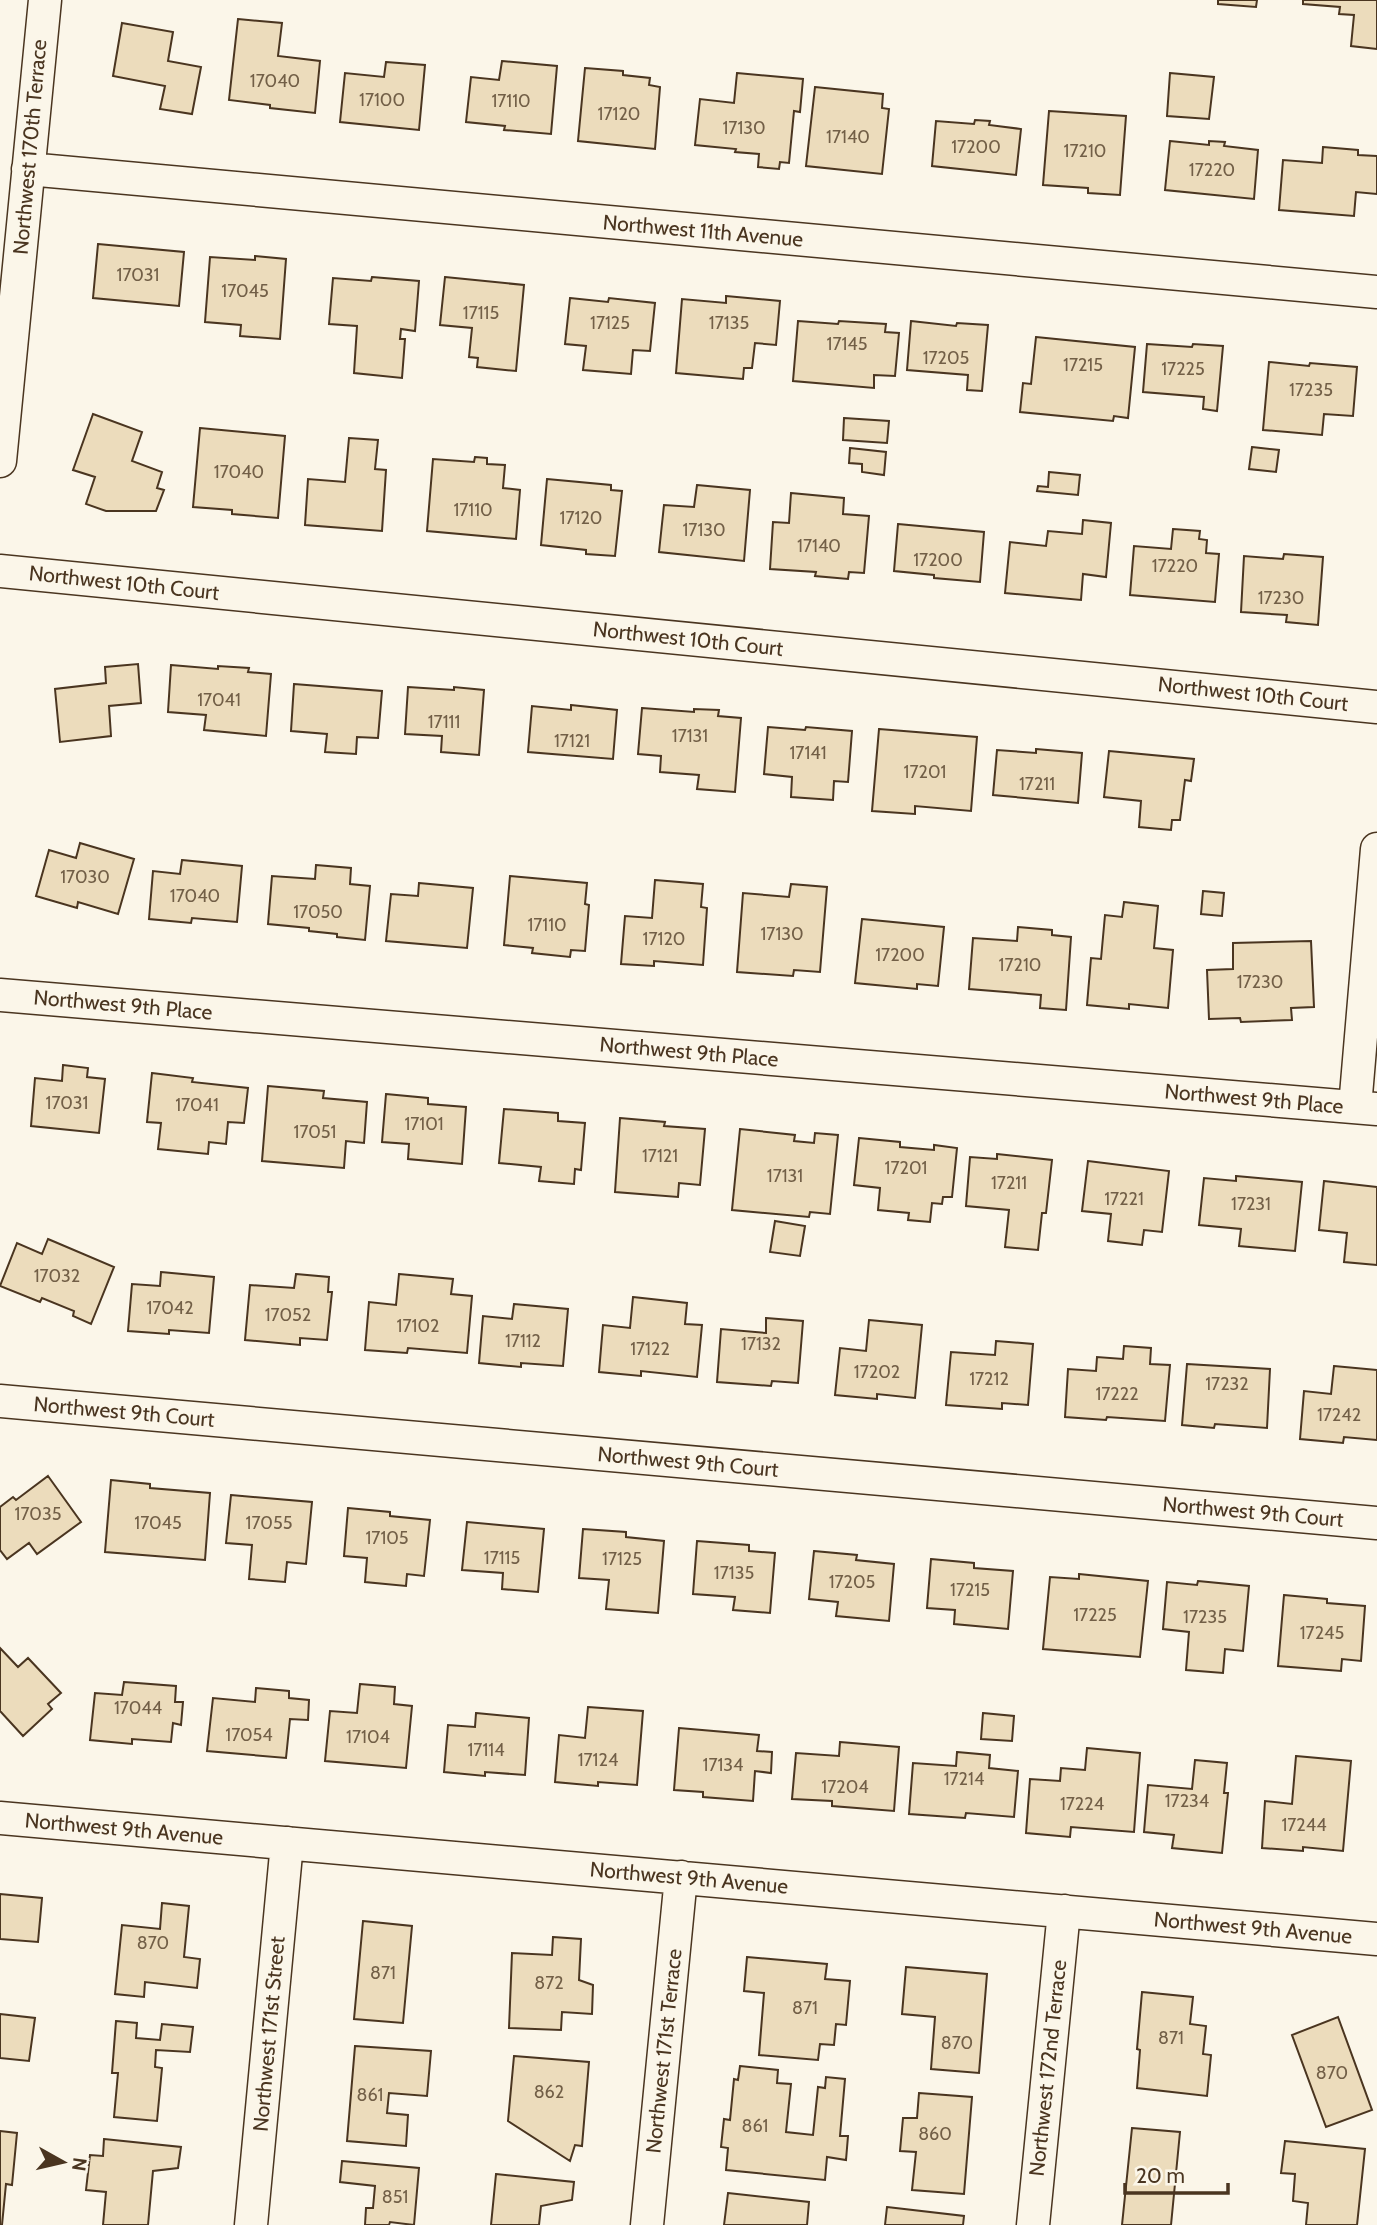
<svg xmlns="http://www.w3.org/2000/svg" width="1377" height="2225" viewBox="0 0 1377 2225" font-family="Cabin,sans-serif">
<rect width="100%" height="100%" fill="#fbf6e9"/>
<path fill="#ecdcbc" stroke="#4a3520" stroke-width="2" d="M1218,0H1257L1256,7L1218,4Z
M1303,0H1377V49L1351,46L1354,15L1339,14L1340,7L1303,4Z
M238,19L282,23L278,56L320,61L315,113L270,108V105L229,100Z
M122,23L173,32L168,61L201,67L192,114L160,109L165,86L113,76Z
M502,61L557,66L551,134L504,130L505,126L466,122L471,77L499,80Z
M386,62L425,65L419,130L340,122L345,73L384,77Z
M585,68L623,71V75L650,78L649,85L660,87L655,149L578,141Z
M737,73L803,79L800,112L794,111L789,163L780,162L779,169L758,167L759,154L735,152L736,149L695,145L700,99L734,103Z
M1170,73L1214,77L1209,119L1167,116Z
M815,87L883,94L882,108L889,109L882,174L806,166Z
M1049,111L1126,116L1120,195L1088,193V188L1043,185Z
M975,120L990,121L989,125L1021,129L1016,175L932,166L936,121L974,124Z
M1170,141L1209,145V141L1225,142L1224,146L1258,150L1254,199L1165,190Z
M1323,147L1358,150V155L1377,156V194L1356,192L1354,216L1279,210L1283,160L1322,163Z
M98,244L184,252L179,306L93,298Z
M255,256L286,259L280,339L240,336L241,325L205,322L210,257L255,260Z
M372,277L419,281L415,331L401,329L400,339H405L402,378L354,373L357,326L329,324L333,278L371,281Z
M445,277L524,285L516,371L477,367L478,358L469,357L472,328L440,325Z
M726,296L780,301L776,345L755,343L752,368H744L743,379L676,373L682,299L726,303Z
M570,298L608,302L609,298L655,303L650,351L633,350L631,374L583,370L586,346L565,344Z
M798,321L838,324L839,321L886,324L885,332L899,333L895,376L874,375V388L793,381Z
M911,321L956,326L957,323L988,325L982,391L967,390L968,375L907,370Z
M1036,337L1135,347L1128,418L1114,416L1113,421L1020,412L1023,383L1031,384Z
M1147,344L1192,347L1193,344L1223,346L1217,411L1203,409L1204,397L1143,392Z
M1269,362L1309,366L1310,363L1357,367L1353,416L1324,414L1322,435L1263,430Z
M93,414L142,432L132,461L162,472L157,488L164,490L156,511H106L86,504L95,477L73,470Z
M844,418L889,421L887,443L843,440Z
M200,428L285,436L278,518L232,514V510L193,507Z
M349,438L378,440L375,469L386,470L382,531L305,525L308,479L345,482Z
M1252,447L1279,450L1276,472L1249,469Z
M850,448L886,452L884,475L862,472V464L849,463Z
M475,457L487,458V464L505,465L503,488L520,490L516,539L427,531L433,459L474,462Z
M1049,472L1080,475L1078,495L1037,491L1038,486L1048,487Z
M547,479L611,485V490L622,491L615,556L586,554V550L541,545Z
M697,485L750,490L744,561L659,552L664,505L694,507Z
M791,493L844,498L843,514L869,516L864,573L849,572L848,579L815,576L816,572L770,569L773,522L789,523Z
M1083,520L1111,523L1106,577L1083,574L1081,600L1005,593L1010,542L1046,546L1048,531L1082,534Z
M898,524L984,532L980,582L934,578V575L894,571Z
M1173,529L1200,531L1199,539L1207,540L1206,553L1219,554L1215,602L1130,595L1134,546L1171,549Z
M1284,554L1323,557L1318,625L1286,622L1287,615L1241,612L1244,556L1283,559Z
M138,664L141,703L109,706L111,736L60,742L55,689L106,683L105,667Z
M171,665L218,669V666L249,668L248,672L271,674L266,736L204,730L206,715L168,712Z
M294,684L382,691L378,738L357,737L356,754L325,752L327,734L291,731Z
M408,687L454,690V687L484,690L479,755L441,752L442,736L405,734Z
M571,705L617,710L613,759L528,752L532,706L571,710Z
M642,708L694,712V709L719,710L718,716L741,718L735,792L697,789L699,775L660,772L661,756L638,754Z
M768,727L805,730L806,727L852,731L848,782L834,781L833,800L791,797L792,777L764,774Z
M879,729L977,737L971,811L915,806V814L872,811Z
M1036,749L1082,753L1078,803L993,795L997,750L1036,753Z
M1109,751L1194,759L1191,781L1185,780L1180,820H1172L1171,830L1139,827L1141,801L1104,797Z
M80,843L134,859L118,914L78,902L77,908L36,896L49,850L76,858Z
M182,860L242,866L237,922L192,918L191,923L149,919L153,871L180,874Z
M316,865L351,868L350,884L370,886L365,940L337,937V934L309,931V928L268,924L272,876L315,879Z
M510,876L587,883L585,904L589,905L585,951L571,950L570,957L532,953L533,948L504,945Z
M655,880L703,884L701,907L707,908L703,965L654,961V966L621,964L625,916L652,918Z
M419,883L473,888L467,948L386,941L391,894L418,896Z
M791,884L827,887L820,972L794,970L793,976L737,972L743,893L789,897Z
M1203,891L1224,893L1222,916L1201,914Z
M1124,902L1158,906L1154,948L1173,950L1168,1008L1129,1004V1009L1087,1005L1091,958L1101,959L1105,915L1122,917Z
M862,919L944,927L938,986L917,984V989L855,983Z
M1018,927L1052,930V935L1071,937L1066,1010L1040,1008L1041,995L969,989L973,938L1017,941Z
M1311,941L1314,1007L1291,1008L1292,1020L1241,1022L1240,1018L1209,1019L1207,970L1233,969V943Z
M63,1065L88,1068L87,1077L105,1079L99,1133L31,1126L35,1078L62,1081Z
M152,1073L193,1078L192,1082L248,1088L244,1123L228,1122L226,1144L209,1142L208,1154L158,1149L161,1123L147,1122Z
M268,1086L324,1091L323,1098L367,1102L364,1143L346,1141L344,1168L262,1161Z
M386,1094L428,1098V1104L466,1107L462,1164L408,1159L409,1144L382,1142Z
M504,1109L558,1113V1121L585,1123L581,1170L575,1169L574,1184L539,1181L541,1167L499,1163Z
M620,1118L665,1122L664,1126L705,1129L700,1185L679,1183L678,1197L615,1192Z
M740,1129L795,1135L794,1141L814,1143L815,1133L838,1135L830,1214L810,1212L809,1217L732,1210Z
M859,1138L900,1142V1147L934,1150V1145L957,1148L952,1197H943L942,1204L932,1203L930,1222L908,1220L909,1213L878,1210L880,1188L854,1185Z
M997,1154L1052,1160L1046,1213H1042L1038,1250L1005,1247L1009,1210L966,1206L970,1157L997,1159Z
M1088,1161L1169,1171L1162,1232L1144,1230L1142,1245L1108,1241L1111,1214L1082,1211Z
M1236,1176L1302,1182L1295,1251L1239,1246L1241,1229L1199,1225L1204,1178L1236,1181Z
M1324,1181L1377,1187V1265L1344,1262L1347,1233L1319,1230Z
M775,1221L805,1226L800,1256L770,1252Z
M48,1239L114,1267L91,1324L73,1316L74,1311L42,1298L40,1302L0,1286L17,1243L42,1254Z
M161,1272L214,1277L209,1333L169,1330V1334L128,1331L132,1284L160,1286Z
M296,1274L329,1277L328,1292H332L327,1340L300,1338V1345L245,1340L250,1285L294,1288Z
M399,1274L453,1279L451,1294L472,1296L467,1353L408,1348L407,1353L365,1350L369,1302L396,1305Z
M633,1297L687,1303L685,1324L702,1325L697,1377L641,1371V1376L599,1372L603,1325L630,1328Z
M514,1304L568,1309L563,1366L521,1363V1367L479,1363L483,1316L512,1319Z
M766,1318L803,1321L798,1383L772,1381L771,1386L717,1382L721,1329L766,1333Z
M869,1320L922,1325L915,1398L877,1394V1399L835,1395L840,1348L866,1351Z
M996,1341L1033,1344L1028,1405L1002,1403V1409L946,1405L951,1352L995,1355Z
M1124,1346L1151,1348L1150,1364L1170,1365L1165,1421L1107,1417L1106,1420L1065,1417L1068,1369L1096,1371L1097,1357L1123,1359Z
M1187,1364L1270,1369L1267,1428L1215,1424L1214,1428L1182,1425Z
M1334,1366L1377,1370V1440L1344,1437L1343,1443L1300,1439L1304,1391L1331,1394Z
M48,1476L81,1522L37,1554L29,1543L7,1559L0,1550V1507L13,1497L16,1500Z
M111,1480L150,1484V1488L210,1493L205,1560L105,1552Z
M231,1495L312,1502L306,1564L287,1562L285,1582L249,1579L252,1545L226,1543Z
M348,1508L390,1512V1516L430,1520L424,1576L407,1574L406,1586L365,1582L367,1558L344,1556Z
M467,1522L544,1529L538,1592L502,1589L503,1573L462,1570Z
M583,1529L626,1532V1537L664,1541L658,1613L606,1609L609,1580L579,1578Z
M697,1541L749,1545V1551L775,1553L770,1613L733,1610L735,1597L693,1594Z
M814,1551L857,1555L856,1560L894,1564L889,1621L836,1616L838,1602L809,1599Z
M931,1559L974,1563V1568L1013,1571L1008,1629L954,1624L955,1610L927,1608Z
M1079,1574L1148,1581L1140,1657L1043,1649L1050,1577L1079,1579Z
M1198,1581L1249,1586L1243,1651L1225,1649L1223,1673L1186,1670L1189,1632L1163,1629L1167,1582L1197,1585Z
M1284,1595L1327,1599V1603L1365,1606L1361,1661L1342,1659L1341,1671L1278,1666Z
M0,1648L18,1667L28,1658L61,1693L48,1704L52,1709L23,1736L0,1711Z
M124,1682L176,1686L175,1702H183L181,1725L173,1723L171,1742L132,1739V1744L90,1740L95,1693L122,1695Z
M360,1684L395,1687L394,1704L412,1706L406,1768L325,1761L330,1711L357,1713Z
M256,1688L289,1691V1698L309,1700L308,1720L290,1719L286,1758L207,1751L213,1698L255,1702Z
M588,1707L643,1711L637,1785L598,1782V1786L555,1782L559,1735L585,1738Z
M476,1713L529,1718L525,1775L485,1772V1776L444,1772L448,1725L475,1727Z
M983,1713L1014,1716L1012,1741L981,1739Z
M679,1728L759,1735L757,1751L772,1752L771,1773L755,1771L753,1801L703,1797V1792L674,1790Z
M840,1742L899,1747L894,1811L832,1806V1801L792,1799L796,1753L839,1756Z
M1087,1748L1140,1753L1134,1832L1071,1827L1070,1837L1026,1833L1030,1779L1060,1781L1061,1768L1085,1770Z
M957,1752L990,1755L989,1768L1018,1771L1014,1817L966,1813L965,1818L909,1814L913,1763L956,1766Z
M1296,1756L1351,1761L1343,1851L1303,1847V1851L1262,1848L1265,1801L1292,1804Z
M1195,1760L1227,1763L1224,1793H1228L1222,1853L1172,1848L1174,1835L1144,1832L1148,1785L1192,1789Z
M0,1894L42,1898L38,1942L0,1939Z
M162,1903L189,1906L184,1957L200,1959L197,1988L145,1982L144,1997L115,1994L122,1925L160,1929Z
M363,1921L412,1926L403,2023L354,2019Z
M553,1937L581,1939L579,1980L593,1985L592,2014L562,2012L561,2030L509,2028L512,1953L552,1955Z
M747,1957L827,1964L825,1979L850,1981L846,2025L836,2024L834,2045L820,2044L818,2060L759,2055L764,1993L744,1991Z
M906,1967L987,1974L979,2073L931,2069L935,2017L902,2014Z
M1142,1992L1193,1997L1190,2024L1206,2026L1203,2054L1211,2055L1207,2096L1137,2088L1140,2050L1137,2049Z
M0,2014L35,2018L29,2061L0,2058Z
M1338,2017L1372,2110L1326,2127L1292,2035Z
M116,2021L137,2023L136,2038L160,2040L162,2024L193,2027L190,2052L156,2050L155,2067L162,2068L157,2121L114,2117L118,2073H112Z
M355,2046L431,2051L427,2096L389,2093L387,2113L408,2115L406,2146L347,2141Z
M514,2056L589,2062L582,2146L575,2145L570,2161L508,2121Z
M740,2066L778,2070L777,2083L791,2084L786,2132L813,2135L818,2087L825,2088L826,2077L845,2079L840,2136H848L846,2160L827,2157L825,2180L726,2170L728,2148L721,2147L724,2119L730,2120L734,2079L738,2080Z
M919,2093L972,2097L964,2194L912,2190L916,2152L900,2151L903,2118H917Z
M1132,2128L1180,2132L1171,2225H1122Z
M0,2131L17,2133L12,2185L6,2184L2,2225H0Z
M104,2139L181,2147L178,2168L153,2171L148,2225H103L106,2192L86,2190L90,2155L103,2156Z
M1285,2141L1365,2149L1357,2225H1306L1308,2203L1293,2201L1295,2174L1281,2173Z
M342,2161L419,2168L414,2225L390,2222L389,2225H365L366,2208H373L375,2186L340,2182Z
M496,2174L574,2182L572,2200L541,2206L539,2225H491Z
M728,2193L809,2202L807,2225H724Z
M887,2207L964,2216L963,2225H885Z"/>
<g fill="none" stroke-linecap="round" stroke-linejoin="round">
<defs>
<path id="minor" d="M28,169L1377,292
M0,461L45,0
M0,571L1377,707
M0,995L1377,1109
M1355,1107L1377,849
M0,1401L1377,1523
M0,1818L1377,1939
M251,2225L287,1843
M647,2225L681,1877
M1033,2225L1064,1911"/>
</defs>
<use href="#minor" stroke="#4a3520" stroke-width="35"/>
<use href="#minor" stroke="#fbf6e9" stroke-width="32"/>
</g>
<g text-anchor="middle" stroke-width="5" stroke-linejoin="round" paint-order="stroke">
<g font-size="18" fill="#725f47">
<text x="275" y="87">17040</text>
<text x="382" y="106">17100</text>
<text x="511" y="107">17110</text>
<text x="619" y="120">17120</text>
<text x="744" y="134">17130</text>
<text x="848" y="143">17140</text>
<text x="976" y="153">17200</text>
<text x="1085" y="157">17210</text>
<text x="1212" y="176">17220</text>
<text x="138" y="281">17031</text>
<text x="245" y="297">17045</text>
<text x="481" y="319">17115</text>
<text x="610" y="329">17125</text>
<text x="729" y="329">17135</text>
<text x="847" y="350">17145</text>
<text x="946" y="364">17205</text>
<text x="1083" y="371">17215</text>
<text x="1183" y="375">17225</text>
<text x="1311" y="396">17235</text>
<text x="239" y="478">17040</text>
<text x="473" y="516">17110</text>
<text x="581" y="524">17120</text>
<text x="704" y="536">17130</text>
<text x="819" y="552">17140</text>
<text x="938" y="566">17200</text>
<text x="1175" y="572">17220</text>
<text x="1281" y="604">17230</text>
<text x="219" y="706">17041</text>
<text x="444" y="728">17111</text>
<text x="690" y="742">17131</text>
<text x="572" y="747">17121</text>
<text x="808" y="759">17141</text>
<text x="925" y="778">17201</text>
<text x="1037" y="790">17211</text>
<text x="85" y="883">17030</text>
<text x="195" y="902">17040</text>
<text x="318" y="918">17050</text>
<text x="547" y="931">17110</text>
<text x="782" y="940">17130</text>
<text x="664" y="945">17120</text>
<text x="900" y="961">17200</text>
<text x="1020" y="971">17210</text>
<text x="1260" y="988">17230</text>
<text x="67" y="1109">17031</text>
<text x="197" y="1111">17041</text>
<text x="424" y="1130">17101</text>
<text x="315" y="1138">17051</text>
<text x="660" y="1162">17121</text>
<text x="906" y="1174">17201</text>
<text x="785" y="1182">17131</text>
<text x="1009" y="1189">17211</text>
<text x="1124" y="1205">17221</text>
<text x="1251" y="1210">17231</text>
<text x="57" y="1282">17032</text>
<text x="170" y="1314">17042</text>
<text x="288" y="1321">17052</text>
<text x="418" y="1332">17102</text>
<text x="523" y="1347">17112</text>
<text x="761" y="1350">17132</text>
<text x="650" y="1355">17122</text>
<text x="877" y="1378">17202</text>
<text x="989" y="1385">17212</text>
<text x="1227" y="1390">17232</text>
<text x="1117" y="1400">17222</text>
<text x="1339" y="1421">17242</text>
<text x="38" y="1520">17035</text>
<text x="158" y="1529">17045</text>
<text x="269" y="1529">17055</text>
<text x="387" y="1544">17105</text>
<text x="502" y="1564">17115</text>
<text x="622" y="1565">17125</text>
<text x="734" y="1579">17135</text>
<text x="852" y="1588">17205</text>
<text x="970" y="1596">17215</text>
<text x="1095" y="1621">17225</text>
<text x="1205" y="1623">17235</text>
<text x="1322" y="1639">17245</text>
<text x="138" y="1714">17044</text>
<text x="249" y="1741">17054</text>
<text x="368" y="1743">17104</text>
<text x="486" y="1756">17114</text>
<text x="598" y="1766">17124</text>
<text x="723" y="1771">17134</text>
<text x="964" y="1785">17214</text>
<text x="845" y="1793">17204</text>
<text x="1187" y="1807">17234</text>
<text x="1082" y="1810">17224</text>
<text x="1304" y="1831">17244</text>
<text x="153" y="1949">870</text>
<text x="383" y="1979">871</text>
<text x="549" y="1989">872</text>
<text x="805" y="2014">871</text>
<text x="1171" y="2044">871</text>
<text x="957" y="2049">870</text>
<text x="1332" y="2079">870</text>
<text x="549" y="2098">862</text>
<text x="370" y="2101">861</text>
<text x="755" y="2132">861</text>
<text x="935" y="2140">860</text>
<text x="395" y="2203">851</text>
</g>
<g font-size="21" fill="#4a3520" stroke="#fbf6e9">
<text transform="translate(30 147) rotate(-85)" y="7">Northwest 170th Terrace</text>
<text transform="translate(703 231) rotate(5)" y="7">Northwest 11th Avenue</text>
<text transform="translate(124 583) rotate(6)" y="7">Northwest 10th Court</text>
<text transform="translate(688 639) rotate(6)" y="7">Northwest 10th Court</text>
<text transform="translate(1253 694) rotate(6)" y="7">Northwest 10th Court</text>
<text transform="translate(123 1005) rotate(5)" y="7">Northwest 9th Place</text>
<text transform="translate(689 1052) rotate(5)" y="7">Northwest 9th Place</text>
<text transform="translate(1254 1099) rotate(5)" y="7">Northwest 9th Place</text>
<text transform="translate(124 1412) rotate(5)" y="7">Northwest 9th Court</text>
<text transform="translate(688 1462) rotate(5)" y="7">Northwest 9th Court</text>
<text transform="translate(1253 1512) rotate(5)" y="7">Northwest 9th Court</text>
<text transform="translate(124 1829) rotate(5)" y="7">Northwest 9th Avenue</text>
<text transform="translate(689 1878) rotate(5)" y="7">Northwest 9th Avenue</text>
<text transform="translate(1253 1928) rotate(5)" y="7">Northwest 9th Avenue</text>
<text transform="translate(269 2034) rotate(-85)" y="7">Northwest 171st Street</text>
<text transform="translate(664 2051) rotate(-84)" y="7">Northwest 171st Terrace</text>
<text transform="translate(1048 2068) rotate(-84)" y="7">Northwest 172nd Terrace</text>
</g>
</g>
<g transform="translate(63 2162) rotate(98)" stroke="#fbf6e9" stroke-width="5" paint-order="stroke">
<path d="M0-5L12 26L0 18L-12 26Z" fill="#4a3520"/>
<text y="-10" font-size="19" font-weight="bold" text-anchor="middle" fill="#4a3520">N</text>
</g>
<path d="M1125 2183v10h103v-10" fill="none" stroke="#4a3520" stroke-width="3.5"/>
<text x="1136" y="2183" font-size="21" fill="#4a3520" stroke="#fbf6e9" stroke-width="5" paint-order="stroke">20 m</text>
</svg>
